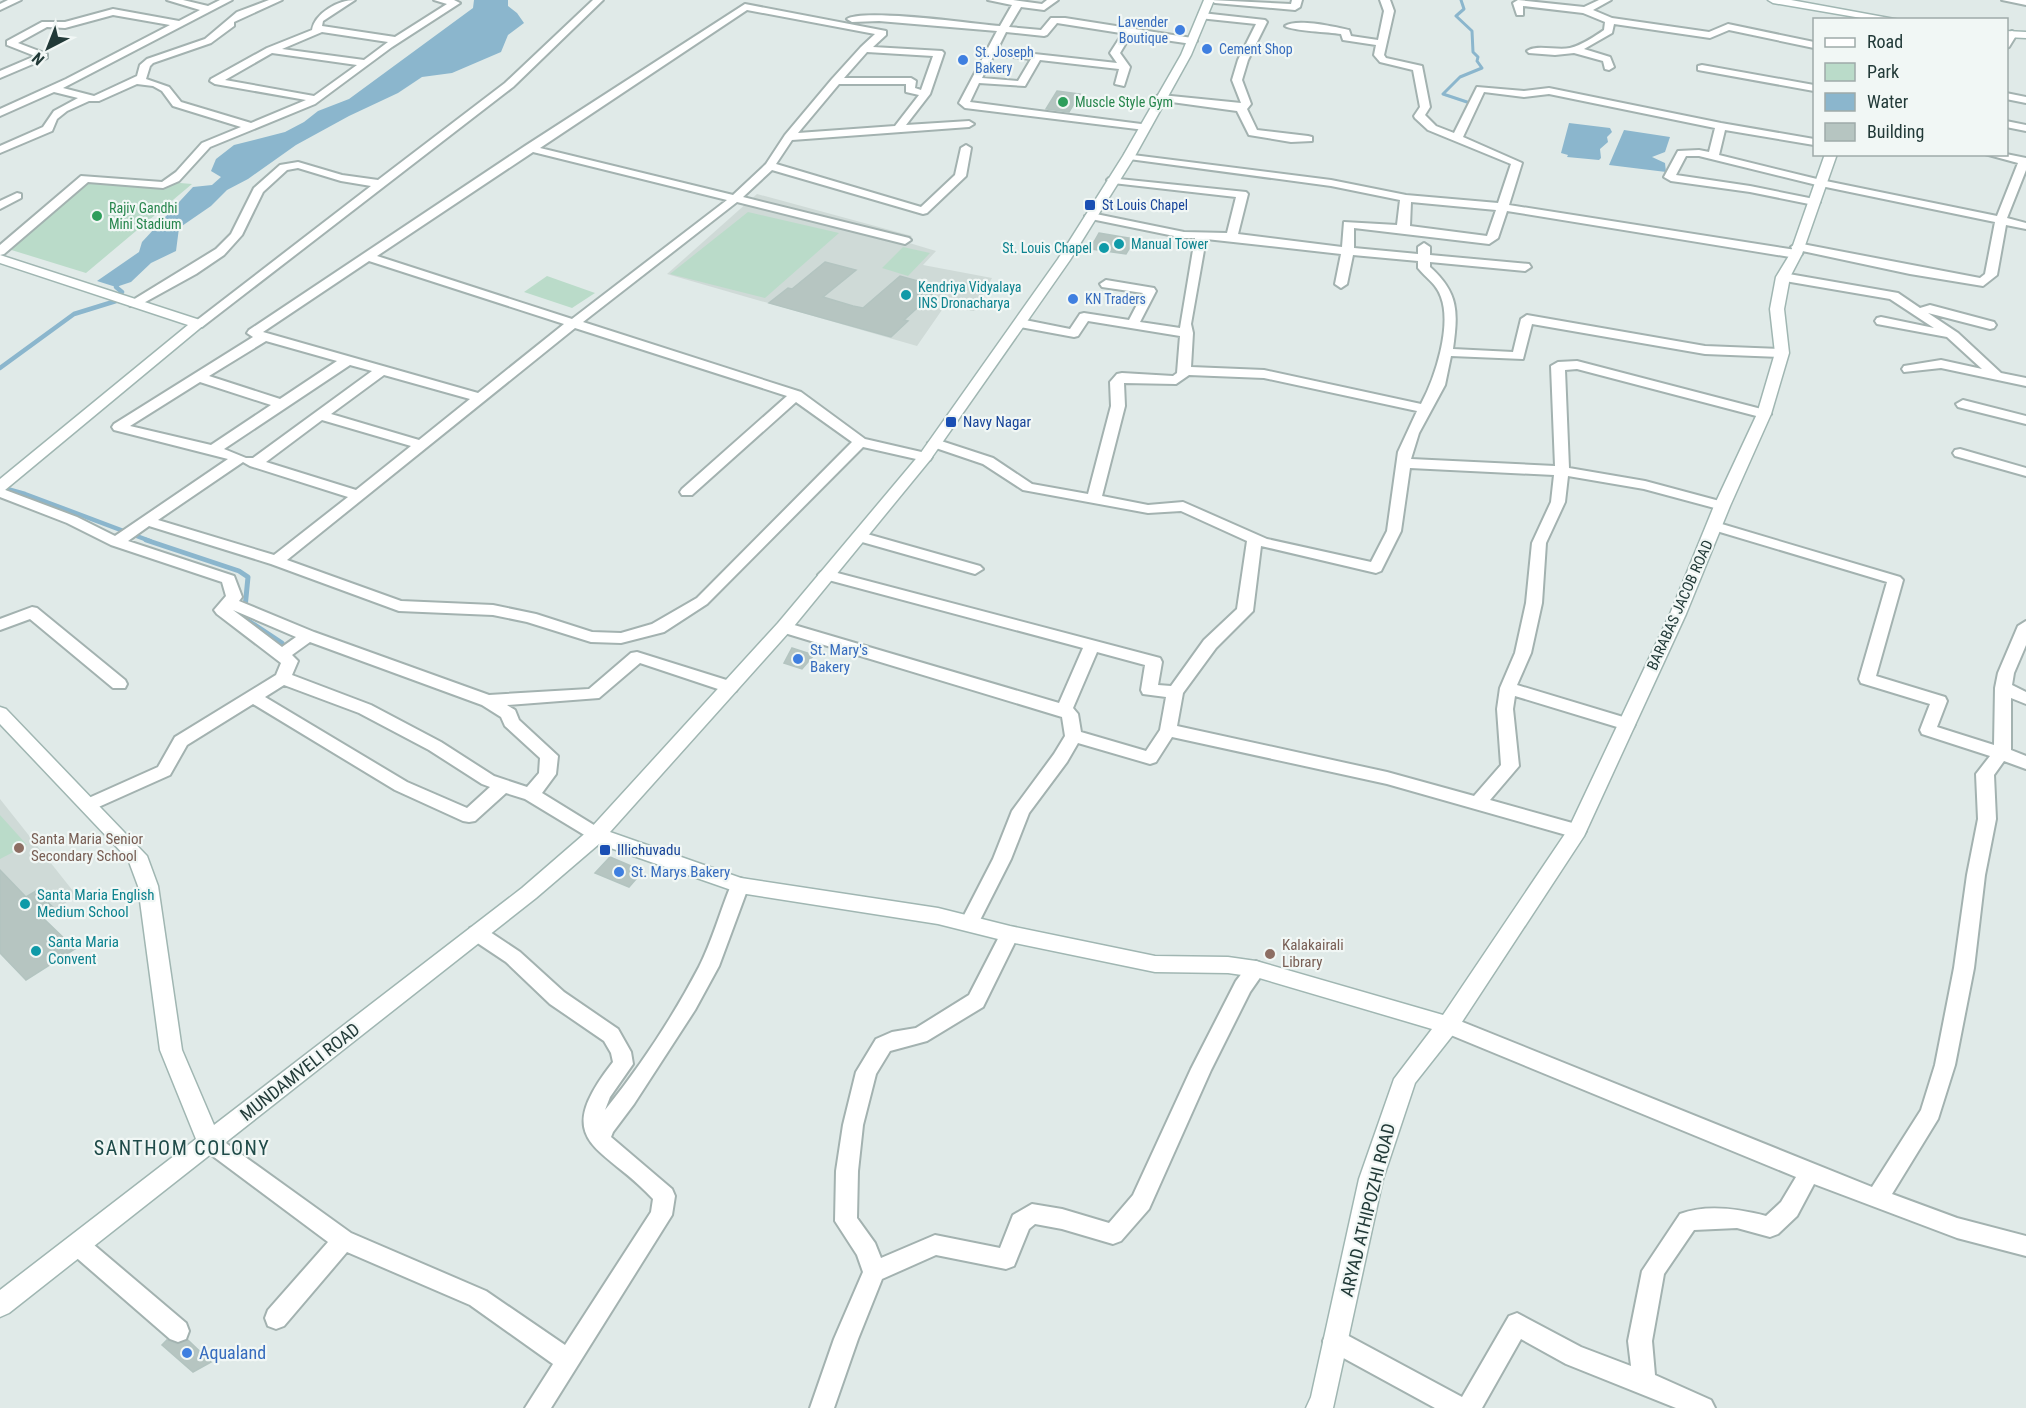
<svg xmlns="http://www.w3.org/2000/svg" width="2026" height="1408" viewBox="0 0 2026 1408" font-family="'Roboto Condensed',sans-serif">
<rect width="100%" height="100%" fill="#e0eae8"/>
<path fill="#cfdad7" d="M757,194L912,236L906,242L936,251L923,265L992,278L974,311L944,307L917,346L667,274Z
M0,799L77,896L0,943Z"/>
<path fill="#badbc9" d="M86,175L192,184L86,273L5,248Z
M748,212L839,233L765,298L670,274Z
M903,247L930,253L908,276L882,268Z
M547,276L595,293L572,308L524,292Z
M0,815L27,845L0,859Z"/>
<path fill="#8bb6cd" d="M474,0H508V6L517,13L524,23L508,35L501,52L452,73L422,77L398,93L349,116L296,145L248,179L227,190L211,206L179,228L176,251L151,263L131,282L116,287L97,281L139,252L142,242L193,187L212,185L221,177L211,171L216,159L234,145L285,132L304,122L318,111L349,99L473,8Z
M1569,123L1610,128L1612,132L1607,137L1608,142L1600,149L1601,158L1599,160L1567,157L1568,155L1561,153Z
M1624,130L1670,137L1665,152L1652,157L1665,163L1666,172L1609,165Z"/>
<g fill="none" stroke-linecap="round" stroke-linejoin="round">
<path stroke="#8bb6cd" stroke-width="3" d="M1461,0L1464,9L1456,16L1472,31L1473,52L1478,57L1477,61L1482,68L1460,77L1443,94L1467,102"/>
<path stroke="#8bb6cd" stroke-width="4.5" d="M0,368L74,314L116,301L122,292L116,287L119,281
M0,487L25,494L150,541"/>
<path stroke="#8bb6cd" stroke-width="5" d="M146,540L239,571L248,577L244,618L282,643"/>
</g>
<path fill="#b6c5c1" stroke="#b3c4c0" stroke-width="1.5" d="M1057,91L1080,94L1069,112L1046,109Z
M1099,233L1135,239L1126,254L1090,249Z
M825,262L856,270L823,297L853,306L863,308L900,276L940,287L904,320L908,321L891,337L769,303L788,288L792,289Z
M792,648L814,655L802,669L784,663Z
M610,857L643,871L629,887L595,873Z
M0,870L26,897L36,891L55,909L42,917L75,949L26,980L0,953Z
M167,1340L177,1344L188,1340L211,1362L193,1372L162,1345Z"/>
<g fill="none" stroke-linecap="round" stroke-linejoin="round">
<defs>
<path id="street" d="M8,0H21L0,10V4Z
M167,0H183L208,6L220,0H232L63,88L94,96L137,76L140,65L147,59L205,39L237,12L269,0H282L234,22V26L211,43L153,63L150,66L146,79L169,87L181,102L251,123L306,100L215,84L210,81L211,79L267,48L312,30C315,13 338,0 355,0L323,21L322,26L395,37L447,4L434,0H454L460,3L392,47L315,104L210,147L179,181L163,188L88,182L4,254L0,255V245L81,176L162,182L176,172L202,143L241,127L173,106L162,91L153,86L137,84L99,101H89L67,111L57,119L52,131L0,153V146L43,127L54,111L78,98L54,92L0,116V109L66,79L170,25L113,15L65,28L47,27L18,43L47,54V58L0,78V71L35,56L7,45V41L42,22H65L113,9L179,21L200,10ZM322,32L388,42L364,60L282,49ZM272,53L357,65L314,96L225,80Z
M593,0H603L513,87L202,327H194L192,324L371,186L341,181L298,168L287,170L263,192L242,235L224,255L196,274L138,306H130L128,303L216,249L231,234L254,188L280,165L298,162L342,175L378,180L505,83Z
M988,0H1013L1042,4L1047,0H1058L1044,10L1021,7L1009,27L1041,30L1051,18H1065L1192,38L1197,41L1192,44L1137,36L1126,43L1120,53L1130,67L1124,86L1115,84L1119,69L1040,60L1025,86L979,83L970,102L1149,125L1150,127L1145,130L965,108L959,103L997,31L879,21L852,22L847,19C862,8 975,24 1000,26L1012,5ZM1057,23L1127,34L1119,39L1110,53L1117,63L997,50L1006,32L1044,36L1047,35ZM994,55L1031,59L1018,81L982,78Z
M1210,0L1291,4L1292,0H1302L1300,7L1295,10L1215,3Z
M1380,0H1390L1394,11L1384,55L1386,58L1422,66L1430,107L1425,115L1436,126L1454,133L1477,87L1524,91L1549,88L1721,123L1814,139V145L1725,130L1719,155L1821,180L1997,216L2018,163L1985,154H2006L2026,158V170L2007,218L2026,223V229L2006,225L1997,275L1983,286L1910,274L1793,249L1791,247L1797,243L1980,278L1985,274L1995,222L1821,186L1699,156H1686L1676,175L1750,186L1814,199L1820,202L1814,205L1750,192L1671,181L1664,177L1678,151L1699,150L1709,152L1715,128L1549,94L1524,97L1484,92L1463,137L1522,163L1509,205L1796,250L1802,254L1796,258L1507,211L1498,238L1489,244L1354,228V248L1418,254V247L1424,243L1430,247V255L1529,264L1531,267L1525,271L1430,262V267C1459,293 1458,312 1453,349L1513,352L1521,319L1527,315L1705,346L1782,349L1788,353L1782,357L1705,354L1532,324L1523,359L1451,356L1445,385L1419,433L1411,459L1555,466L1551,366L1558,362L1577,361L1769,411L1771,414L1764,418L1577,369L1565,370L1569,468L1645,481L1727,503L1729,506L1722,510L1644,489L1568,476L1565,502L1546,543L1542,603L1531,653L1517,685L1633,720L1635,724L1633,728L1627,730L1515,696L1513,709L1519,766L1490,800L1583,826L1586,831L1583,836L1577,838L1387,784L1172,737L1156,762L1150,764L1078,743L1067,762L1029,813L1011,859L976,928L969,930L962,928L960,923L993,859L1012,811L1054,754L1065,736L1062,717L778,631L776,627L784,622L1059,703L1083,648L821,578L818,575L821,572L826,570L1160,658L1162,662L1158,685L1171,686L1204,640L1237,609L1247,541L1181,511L1148,513L1023,490L983,464L930,446L928,443L935,439L993,458L1032,484L1088,494L1111,406L1110,382L1117,374L1122,373L1173,376L1177,373L1180,336L1088,321L1078,336L1074,337L1020,327L1014,323L1020,319L1070,329L1080,314L1084,313L1129,320L1143,293L1102,287L1100,284L1106,280L1154,288L1156,291L1140,322L1180,328L1195,238H1184L1091,219L1085,216L1091,213L1184,232L1227,233L1236,197L1113,183L1107,180L1109,178L1246,192L1248,194L1238,234L1342,247L1344,222L1397,225L1400,200L1331,186L1129,159L1125,158V154L1331,180L1406,195L1498,203L1511,164L1428,130L1415,118L1414,116L1420,107L1413,70L1380,62L1374,55L1376,45L1343,40L1341,34C1329,32 1293,31 1285,26C1297,18 1335,27 1349,30L1351,36L1378,40L1384,11ZM1411,202L1496,210L1487,236L1410,226ZM1206,239L1341,254L1335,284L1341,288L1347,284L1353,255L1418,261V268C1426,278 1437,284 1441,297C1452,326 1435,378 1421,404L1264,370L1191,367L1193,333L1191,324ZM1189,375L1264,378L1417,411L1398,452L1387,531L1371,562L1267,539L1183,502L1148,505L1102,496L1125,406L1124,383L1176,384ZM1410,468L1554,475L1551,502L1532,543L1526,603L1515,653L1500,688L1497,709L1501,765L1474,796L1387,772L1177,726L1183,693L1216,648L1253,611L1261,546L1376,573L1381,571L1401,531ZM1097,652L1145,665L1141,690L1143,694L1166,697L1160,730L1146,751L1081,732L1078,714L1073,708Z
M1518,0L1584,7L1599,0H1611L1593,10L1612,18L1709,32L1728,24L1814,42V48L1729,30L1710,38L1614,24L1612,33L1584,49L1610,57L1614,67L1609,70L1605,69L1603,61L1574,53L1555,55L1529,53L1527,51C1537,44 1557,51 1570,48C1582,45 1594,37 1604,30L1605,22L1583,13L1523,6V15H1517L1513,3Z
M2002,0H2026V5Z
M745,4L886,31V35L873,47L942,51L944,53L930,94L906,125L969,121L974,124L969,127L792,140L776,164L921,207L955,175L961,148L966,145L971,148L966,176L927,213L923,214L772,170L743,197L909,238L911,240L905,244L737,202L583,322L801,392L865,439L930,454L932,457L930,460L925,461L863,447L707,604L664,632L621,643L591,642L527,622L493,615L399,611L271,564L149,526L128,541L234,576L242,597L239,601L314,632L489,695L589,689L631,653L637,652L736,683L738,687L736,691L730,693L640,663L599,698L507,705L515,710L519,720L558,756L556,774L542,793L602,830L605,835L602,840L596,842L525,799L506,793L475,821L469,822L463,821L395,790L253,704L187,745L170,775L94,809L88,811L82,809L79,805L82,801L158,767L175,737L276,675L281,663L217,614L214,610L226,596L222,582L111,545L67,523L0,497V488L77,517L115,536L228,459L114,430L112,427L114,424L253,337L247,333L249,330L525,146ZM747,10L875,34L861,47L832,79L785,135L766,164L733,195L540,148ZM867,52L933,56L921,90L915,88L916,81L911,78H844ZM839,84H906V92L919,95L895,126L798,133ZM533,152L727,200L572,319L377,256ZM369,261L564,324L478,393L263,332ZM575,328L787,396L682,489L680,492L682,495H692L796,402L852,442L697,598L652,624L621,633L592,632L536,614L493,605L401,601L287,560ZM266,341L337,361L280,399L209,376ZM350,365L372,371L253,458H246L224,449ZM384,375L470,399L419,440L331,414ZM200,382L271,405L211,445L130,426ZM322,420L411,446L356,490L266,462ZM243,462L250,466L348,497L274,555L158,520ZM233,610L296,637L282,647ZM310,642L482,705L501,717L505,726L540,758L539,773L527,787L494,776L441,742L371,705L292,675L298,661L292,655ZM284,685L359,713L429,750L482,784L490,787L467,808L407,782L265,697Z
M1202,13L1265,20L1267,22L1248,60L1242,80L1251,104L1247,109L1257,130L1308,136L1312,137V141L1291,142L1249,135L1237,111L1157,100V96L1161,95L1241,103L1232,80L1238,60L1256,24L1199,18V14Z
M2012,31L2017,34L2009,47L2006,48V35Z
M1702,65L1814,85V91L1698,70V66Z
M2006,93L2026,97V103L2006,99Z
M2006,121L2026,125V131L2006,127Z
M17,193L21,194V198L0,209V201Z
M1783,273L1898,293L1920,308L1930,305L1994,322L1996,325L1994,328L1990,329L1928,313L1958,333L2001,373L2026,378V386L1941,368L1904,372L1902,369L1904,366L1941,360L1982,369L1947,337L1877,324L1875,321L1877,318L1881,317L1934,328L1890,299L1779,280V274Z
M1963,400L2026,416V424L1958,407L1956,404Z
M1960,449L2026,468V476L1955,456L1953,453L1955,450Z
M1715,522L1900,577L1903,580L1876,676L1945,697L1947,701L1937,727L1994,745L1995,688L1998,673L2018,626L2026,621V645L2014,673L2012,685L2026,692V704L2011,698V750L2026,756V769L2004,761L1994,775L1996,819L1985,875L1974,968L1955,1065L1938,1119L1892,1194L1957,1218L2026,1236V1256L1957,1238L1814,1184L1797,1216L1778,1234L1770,1237L1737,1228L1694,1230L1664,1274L1652,1341L1655,1375L1711,1400L1715,1408H1676L1566,1364L1521,1339L1482,1408H1435L1327,1349L1323,1341L1327,1333L1335,1330L1343,1333L1462,1397L1509,1316L1517,1313L1581,1347L1631,1366L1628,1341L1642,1271L1680,1214C1707,1204 1739,1209 1766,1216L1781,1202L1796,1177L1441,1031L1438,1025L1441,1019L1448,1017L1455,1019L1872,1187L1921,1110L1935,1065L1954,968L1967,875L1978,819L1976,774L1990,756L1922,734L1920,730L1930,704L1861,683L1859,679L1887,582L1710,529L1708,526L1710,523Z
M860,532L980,566L983,569L975,574L855,540L853,537Z
M32,607L37,608L125,680L127,684L125,688H113L30,619L0,630V619Z
M740,878L746,880L749,885L719,966L695,1010L634,1104L613,1132L611,1137L672,1189L675,1196L672,1215L551,1408H525L553,1364L470,1305L347,1252L284,1326L276,1329L268,1326L265,1318L268,1310L328,1242L202,1148L198,1142L202,1136L209,1133L216,1136L351,1233L486,1291L565,1345L651,1212L653,1199C604,1145 548,1145 613,1062L611,1053L604,1041L550,1004L506,962L470,938L468,933L470,928L477,926L484,928L520,952L564,992L618,1029L631,1052L633,1064L610,1097L605,1110C639,1068 674,1015 699,967C712,941 720,912 731,885L734,880Z
M1010,927L1017,929L1019,934L983,1007L927,1041L890,1051L876,1074L863,1125L858,1171L857,1218L875,1243L881,1258L935,1235L1000,1248L1013,1215L1032,1204L1062,1209L1109,1223L1133,1195L1191,1069L1236,981L1249,964L1256,961L1263,964L1266,969L1250,992L1211,1070L1149,1209L1121,1241L1113,1244L1062,1229L1035,1224L1029,1229L1014,1266L1006,1269L936,1255L882,1279L858,1339L834,1408H810L834,1339L863,1272L857,1255L835,1221L836,1171L843,1125L856,1072L876,1039L892,1032L916,1028L969,995L1003,929Z
M79,1236L87,1239L186,1323L189,1331L186,1339L178,1342L170,1339L71,1253L68,1246L71,1239Z"/>
<path id="secondary" d="M1204,0H1214L1191,55L1135,156L1070,260L930,460L790,631L610,832L741,878L938,908L1010,926L1155,956L1228,957L1256,961L1443,1015L1569,828L1670,614L1714,506L1757,414L1775,353L1770,309L1776,277L1790,254L1825,154H1837L1802,254L1790,277L1784,309L1789,353L1771,414L1730,506L1686,614L1584,836L1456,1031L1415,1083L1383,1179L1333,1408H1306L1311,1397L1359,1179L1394,1079L1432,1029L1256,977L1228,973L1155,972L1010,942L938,924L740,893L599,844L536,898L9,1313L0,1317V1290L196,1139L160,1050L138,886L128,859L0,724V707L6,709L147,856L158,886L182,1050L214,1125L522,888L589,830L778,623L920,454L1058,259L1123,156L1181,55Z
M1768,0H1791L1900,20H1873L1773,3Z
M2006,31L2026,32V38L2006,37Z
M0,255L203,321L205,324L5,490L0,492V479L188,325L0,263Z"/>
</defs>
<use href="#street" stroke="#a3b2b0" stroke-width="4"/>
<use href="#secondary" stroke="#a0b6b2" stroke-width="3"/>
<use href="#street" fill="#fff" fill-rule="evenodd"/>
<use href="#secondary" fill="#fff" fill-rule="evenodd"/>
</g>
<g fill="#3f7fe0" stroke="#f1f7f5" stroke-width="2">
<circle cx="1180" cy="30" r="6"/>
<circle cx="1207" cy="49" r="6"/>
<circle cx="963" cy="60" r="6"/>
<circle cx="1073" cy="299" r="6"/>
<circle cx="798" cy="659" r="6"/>
<circle cx="619" cy="872" r="6"/>
<circle cx="187" cy="1353" r="6"/>
</g>
<g fill="#2e9e5b" stroke="#f1f7f5" stroke-width="2">
<circle cx="1063" cy="102" r="6"/>
<circle cx="97" cy="216" r="6"/>
</g>
<g fill="#1a4fb4" stroke="#f1f7f5" stroke-width="2">
<rect x="1084" y="199" width="12" height="12" rx="3"/>
<rect x="945" y="416" width="12" height="12" rx="3"/>
<rect x="599" y="844" width="12" height="12" rx="3"/>
</g>
<g fill="#0f9aa8" stroke="#f1f7f5" stroke-width="2">
<circle cx="1119" cy="244" r="6"/>
<circle cx="1104" cy="248" r="6"/>
<circle cx="906" cy="295" r="6"/>
<circle cx="25" cy="904" r="6"/>
<circle cx="36" cy="951" r="6"/>
</g>
<g fill="#8d6e63" stroke="#f1f7f5" stroke-width="2">
<circle cx="19" cy="848" r="6"/>
<circle cx="1270" cy="954" r="6"/>
</g>
<g text-anchor="middle" stroke-width="4.5" stroke-linejoin="round" paint-order="stroke">
<g font-size="14" fill="#366cbe" stroke="#f1f7f5" text-anchor="start">
<text x="1168" y="27" text-anchor="end">Lavender<tspan x="1168" dy="16">Boutique</tspan></text>
<text x="1219" y="54">Cement Shop</text>
<text x="975" y="57">St. Joseph<tspan x="975" dy="16">Bakery</tspan></text>
<text x="1085" y="304">KN Traders</text>
</g>
<g font-size="14" fill="#27864d" stroke="#f1f7f5" text-anchor="start">
<text x="1075" y="107">Muscle Style Gym</text>
<text x="109" y="213">Rajiv Gandhi<tspan x="109" dy="16">Mini Stadium</tspan></text>
</g>
<g font-size="14" fill="#164399" stroke="#f1f7f5" text-anchor="start">
<text x="1102" y="210">St Louis Chapel</text>
</g>
<g font-size="14" fill="#0d838f" stroke="#f1f7f5" text-anchor="start">
<text x="1131" y="249">Manual Tower</text>
<text x="1092" y="253" text-anchor="end">St. Louis Chapel</text>
<text x="918" y="292">Kendriya Vidyalaya<tspan x="918" dy="16">INS Dronacharya</tspan></text>
</g>
<g font-size="15" fill="#164399" stroke="#f1f7f5" text-anchor="start">
<text x="963" y="427">Navy Nagar</text>
<text x="617" y="855">Illichuvadu</text>
</g>
<g font-size="15" fill="#223a38" stroke="#f1f7f5">
<text transform="translate(1680 605) rotate(-66)" y="5">BARABAS JACOB ROAD</text>
</g>
<g font-size="15" fill="#366cbe" stroke="#f1f7f5" text-anchor="start">
<text x="810" y="655">St. Mary's<tspan x="810" dy="17">Bakery</tspan></text>
<text x="631" y="877">St. Marys Bakery</text>
</g>
<g font-size="15" fill="#785e54" stroke="#f1f7f5" text-anchor="start">
<text x="31" y="844">Santa Maria Senior<tspan x="31" dy="17">Secondary School</tspan></text>
<text x="1282" y="950">Kalakairali<tspan x="1282" dy="17">Library</tspan></text>
</g>
<g font-size="15" fill="#0d838f" stroke="#f1f7f5" text-anchor="start">
<text x="37" y="900">Santa Maria English<tspan x="37" dy="17">Medium School</tspan></text>
<text x="48" y="947">Santa Maria<tspan x="48" dy="17">Convent</tspan></text>
</g>
<g font-size="18" fill="#223a38" stroke="#f1f7f5">
<text transform="translate(300 1072) rotate(-38)" y="6">MUNDAMVELI ROAD</text>
<text transform="translate(1368 1210) rotate(-76)" y="6">ARYAD ATHIPOZHI ROAD</text>
</g>
<g font-size="18" fill="#366cbe" stroke="#f1f7f5" text-anchor="start">
<text x="199" y="1359">Aqualand</text>
</g>
<g font-size="20" letter-spacing="1.5" fill="#1f4b49" stroke="#f1f7f5">
<text x="182" y="1155">SANTHOM COLONY</text>
</g>
</g>
<rect x="1813" y="18" width="195" height="138" fill="#f1f7f5" stroke="#9eaba9" stroke-width="1.5"/>
<rect x="1825" y="38" width="30" height="9" fill="#ffffff" stroke="#9eaba9" stroke-width="1.5"/>
<text x="1867" y="48" font-size="18" fill="#223a38">Road</text>
<rect x="1825" y="63" width="30" height="18" fill="#badbc9" stroke="#9eaba9" stroke-width="1.5"/>
<text x="1867" y="78" font-size="18" fill="#223a38">Park</text>
<rect x="1825" y="93" width="30" height="18" fill="#8bb6cd" stroke="#9eaba9" stroke-width="1.5"/>
<text x="1867" y="108" font-size="18" fill="#223a38">Water</text>
<rect x="1825" y="123" width="30" height="18" fill="#b6c5c1" stroke="#9eaba9" stroke-width="1.5"/>
<text x="1867" y="138" font-size="18" fill="#223a38">Building</text>
<g transform="translate(48 48) rotate(222)" stroke="#f1f7f5" stroke-width="4.5" paint-order="stroke">
<path d="M0-4.5L10 22L0 15L-10 22Z" fill="#223a38"/>
<text y="-9" font-size="16" font-weight="bold" text-anchor="middle" fill="#223a38">N</text>
</g>
</svg>
